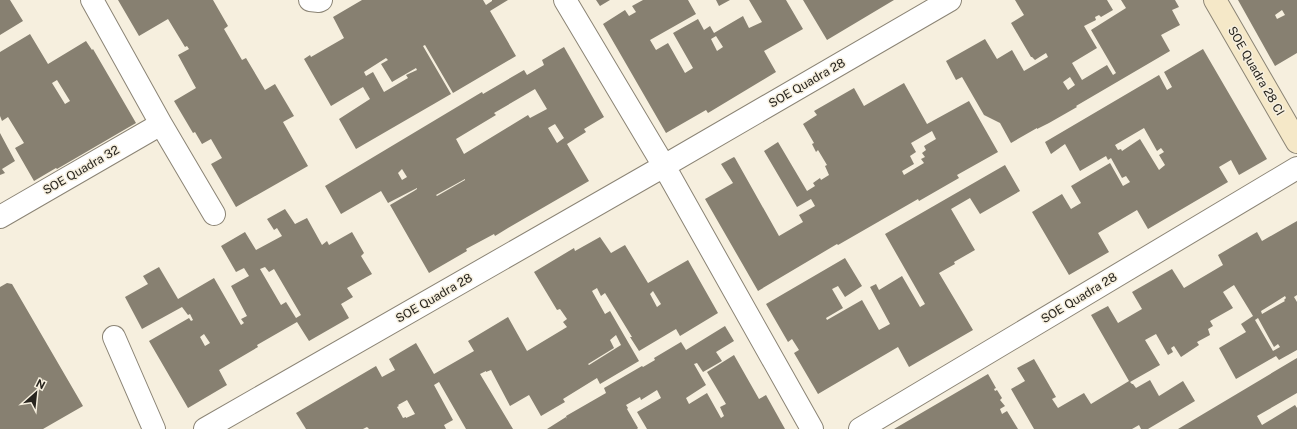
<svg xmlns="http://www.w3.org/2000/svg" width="1297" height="429" viewBox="0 0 1297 429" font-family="'Public Sans',sans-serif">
<rect width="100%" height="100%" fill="#f6efde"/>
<path fill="#878071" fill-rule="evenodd" d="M0,0H10L23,21L0,35Z
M118,0H213L228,26L224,29L242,60L246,58L265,90L275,84L294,116L283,122L308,166L236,207L211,164L222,158L211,139L202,144L195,132L193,133L174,101L196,88L178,55L189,49L187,46L185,47L168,19L139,36Z
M362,0H483L486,5L492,1V0H508L490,11L516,56L453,93L425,45L423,46L451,94L356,149L339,119L370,99L363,87L331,106L304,59L310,55L311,57L344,38L333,17ZM386,58L388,60L381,64L392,82L416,68L417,70L406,75L408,78L384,92L373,72L366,76L364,72Z
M596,0H610L600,6Z
M643,0H688L696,14L650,40L656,50L668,43L685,73L693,68L673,33L698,19L704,30L710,26L714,33L743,16L749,28L762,22L749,0H786L803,29L764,51L776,72L708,113L706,110L666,133L603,24L625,10L629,16L636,12L632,6ZM716,36L723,47L717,51L711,39Z
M716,0H730L719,6Z
M803,0H894L827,40Z
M1015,0H1107L1113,10L1101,17L1099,15L1095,17L1096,20L1084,26L1097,48L1072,63L1082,80L1107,65L1113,75L1116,73L1091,30L1126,8L1121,0H1175L1179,7L1172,10L1180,25L1161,35L1170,51L1076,106L1077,107L1049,123L1037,129V128L1011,143L1000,123L984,115L962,77L956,80L946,61L985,39L997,59L1012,50L1024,71L1048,57L1046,53L1035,60L1032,57H1031L1011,23L1024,15ZM1070,77L1075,85L1068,90L1063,82Z
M1238,0H1297V53L1275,66ZM1282,10L1285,15L1277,19L1275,15Z
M30,34L48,64L86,41L92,50L93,49L136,123L57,169L56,168L34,181L15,148L24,143L8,117L2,121L0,116V52ZM57,80L70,101L65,104L52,83Z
M564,47L604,117L584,129L586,132L567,144L589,181L508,228L495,236L494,234L466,249L467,251L429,273L390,205L414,191L417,189V188L388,203L381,191L341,214L325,186L482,92L483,94L524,70L527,75L544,65L542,60ZM535,89L547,109L530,118L528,115L464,154L456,139L496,115L494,113ZM555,124L564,138L557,143L548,128ZM402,169L407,177L402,180L398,173ZM465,179V180L437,196L436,195Z
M1203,49L1267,159L1239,175L1231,160L1219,167L1228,182L1148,229L1137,210L1098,233L1109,252L1069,275L1032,212L1062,194L1071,209L1081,203L1071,186L1110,163L1123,186L1130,182L1126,176L1122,178L1111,158L1108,160L1106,156L1080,171L1065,144L1051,154L1045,142L1159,75L1167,90L1172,87L1164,72ZM1144,128L1157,151L1161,148L1164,152L1159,155L1165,165L1159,170L1140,139L1122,151L1121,149L1118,150L1115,145Z
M904,83L927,124L969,101L998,152L957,175L959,178L919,201L918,199L838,245L837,244L758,291L705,199L733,183L721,164L734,157L735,158L779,236L803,222L799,215L815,206L811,199L797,207L764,151L778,142L807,191L815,186L813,183L820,178L821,180L829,175L825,166L827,165L818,150L816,152L812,144L814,143L803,124L817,115L814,111L854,88L864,106ZM932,131L936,139L924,146L926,150L922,153L925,157L921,159L924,163L904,175L902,171L914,164L910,156L916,152L911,143Z
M0,133L15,161L2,169L5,173L0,175Z
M1005,165L1020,191L980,214L970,198L951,209L975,250L954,262L955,264L939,273L973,330L909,367L898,347L818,394L794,353L799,350L792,339L788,342L766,304L845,258L862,286L845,297L838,286L832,289L843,308L826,318L827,320L862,300L879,330L890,324L870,287L876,284L879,290L902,276L920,307L925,304L885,234Z
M285,209L295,224L307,218L322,245L327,241L329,245L352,232L364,253L361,256L372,274L347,288L353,297L341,304L349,318L309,341L297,322L257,345L258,347L219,370L227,385L188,408L149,341L189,318L191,321L193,320L190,314L188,315L182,307L142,329L125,297L148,284L143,276L159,267L178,299L214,278L241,325L244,323L241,319L247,316L231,286L249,276L244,268L236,272L221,246L245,232L256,250L282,236L277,228L274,230L267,219ZM265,267L269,272L274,269L301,315L296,318L286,302L281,305L260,269ZM204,334L210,343L205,346L200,337Z
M1297,221V295L1294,297L1297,302V350L1279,360L1276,356L1236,379L1219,348L1246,332L1241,324L1253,316L1234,285L1223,292L1233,308L1210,321L1213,326L1208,329L1210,335L1197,342L1199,345L1181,357L1174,346L1171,348L1173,352L1168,355L1156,334L1145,340L1160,365L1130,382L1132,384H1133L1136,388L1150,380L1159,396L1183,381L1195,401L1148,429H1141L1139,425L1132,429H1034L1011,389L1025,381L1017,368L1034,359L1056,397L1052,399L1058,408L1084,393L1091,404L1129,381L1091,315L1108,306L1118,323L1142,309L1132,292L1172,269L1184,288L1223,265L1218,255L1257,232L1262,241ZM1285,296L1286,298L1284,300L1285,301L1262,314L1261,311ZM1258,318L1274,347L1278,344L1280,347L1273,351L1255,320Z
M600,237L611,253L625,245L648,283L688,260L718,313L680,336L676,329L639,351L630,337H632L605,293L601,296L597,288L592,291L605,314L610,311L639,361L600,384L597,378L563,399L565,402L541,416L529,395L510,406L491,370L486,372V371L480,374L513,429H466L439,382L434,385L453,420L444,425L446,429H369L367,427L363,429H306L296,413L376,366L382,377L395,370L389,359L416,343L434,374L474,351L468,341L508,317L527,351L567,327L563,322L567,319L560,309L557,310L534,272L574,248L575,251ZM653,291L661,304L657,307L650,294ZM616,335L621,345L589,365L588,364L614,348L610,340ZM407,400L415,414L406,418V417L403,418L397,407L399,406L398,405Z
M7,283L12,284L83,406L43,429H0V287Z
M725,326L734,341L716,352L722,361L703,372L697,363L694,364L706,385L686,398L689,404L707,393L721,418L724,416L720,407L726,404L707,372L734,355L759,399L766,395L785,429H647L637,412L661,398L657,390L641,400L640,397L626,405L628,408L627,409L638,428L637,429H547L566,417L567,419L566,416L606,393L604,388L642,366L643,367L655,360L654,358L681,342L686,350Z
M1297,358V393L1257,416L1262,425L1295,405L1297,408V429H1178Z
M988,374L996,388L994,389L995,391L997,390L1002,398L1000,400L1005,406L1000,409L1002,414L1007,411L1018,429H894Z"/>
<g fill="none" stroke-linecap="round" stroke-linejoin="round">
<defs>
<path id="street" d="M92,0L161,124L214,214
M310,0L319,1L321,0
M565,0L664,166L812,429
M0,217L161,124
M114,337L154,429
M205,429L664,166L950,0
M860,429L1297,168"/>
<path id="secondary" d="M1215,0L1297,142"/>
</defs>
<use href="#street" stroke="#8b8475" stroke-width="24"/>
<use href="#secondary" stroke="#8b8475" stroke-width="24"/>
<use href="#street" stroke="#fff" stroke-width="22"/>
<use href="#secondary" stroke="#f5e8c8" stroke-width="22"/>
</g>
<g text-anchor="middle" stroke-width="3" stroke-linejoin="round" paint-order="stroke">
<g font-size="12" fill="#27241e" stroke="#f6efde">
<text transform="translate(1256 71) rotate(60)" y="4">SOE Quadra 28 CI</text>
<text transform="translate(807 83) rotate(-30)" y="4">SOE Quadra 28</text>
<text transform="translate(81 170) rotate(-30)" y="4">SOE Quadra 32</text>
<text transform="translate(434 298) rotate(-30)" y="4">SOE Quadra 28</text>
<text transform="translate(1079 298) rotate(-31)" y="4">SOE Quadra 28</text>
</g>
</g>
<g transform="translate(36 393) rotate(27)" stroke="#f6efde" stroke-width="3" paint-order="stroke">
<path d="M0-3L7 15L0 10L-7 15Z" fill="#27241e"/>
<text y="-6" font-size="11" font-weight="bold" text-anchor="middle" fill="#27241e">N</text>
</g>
</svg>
